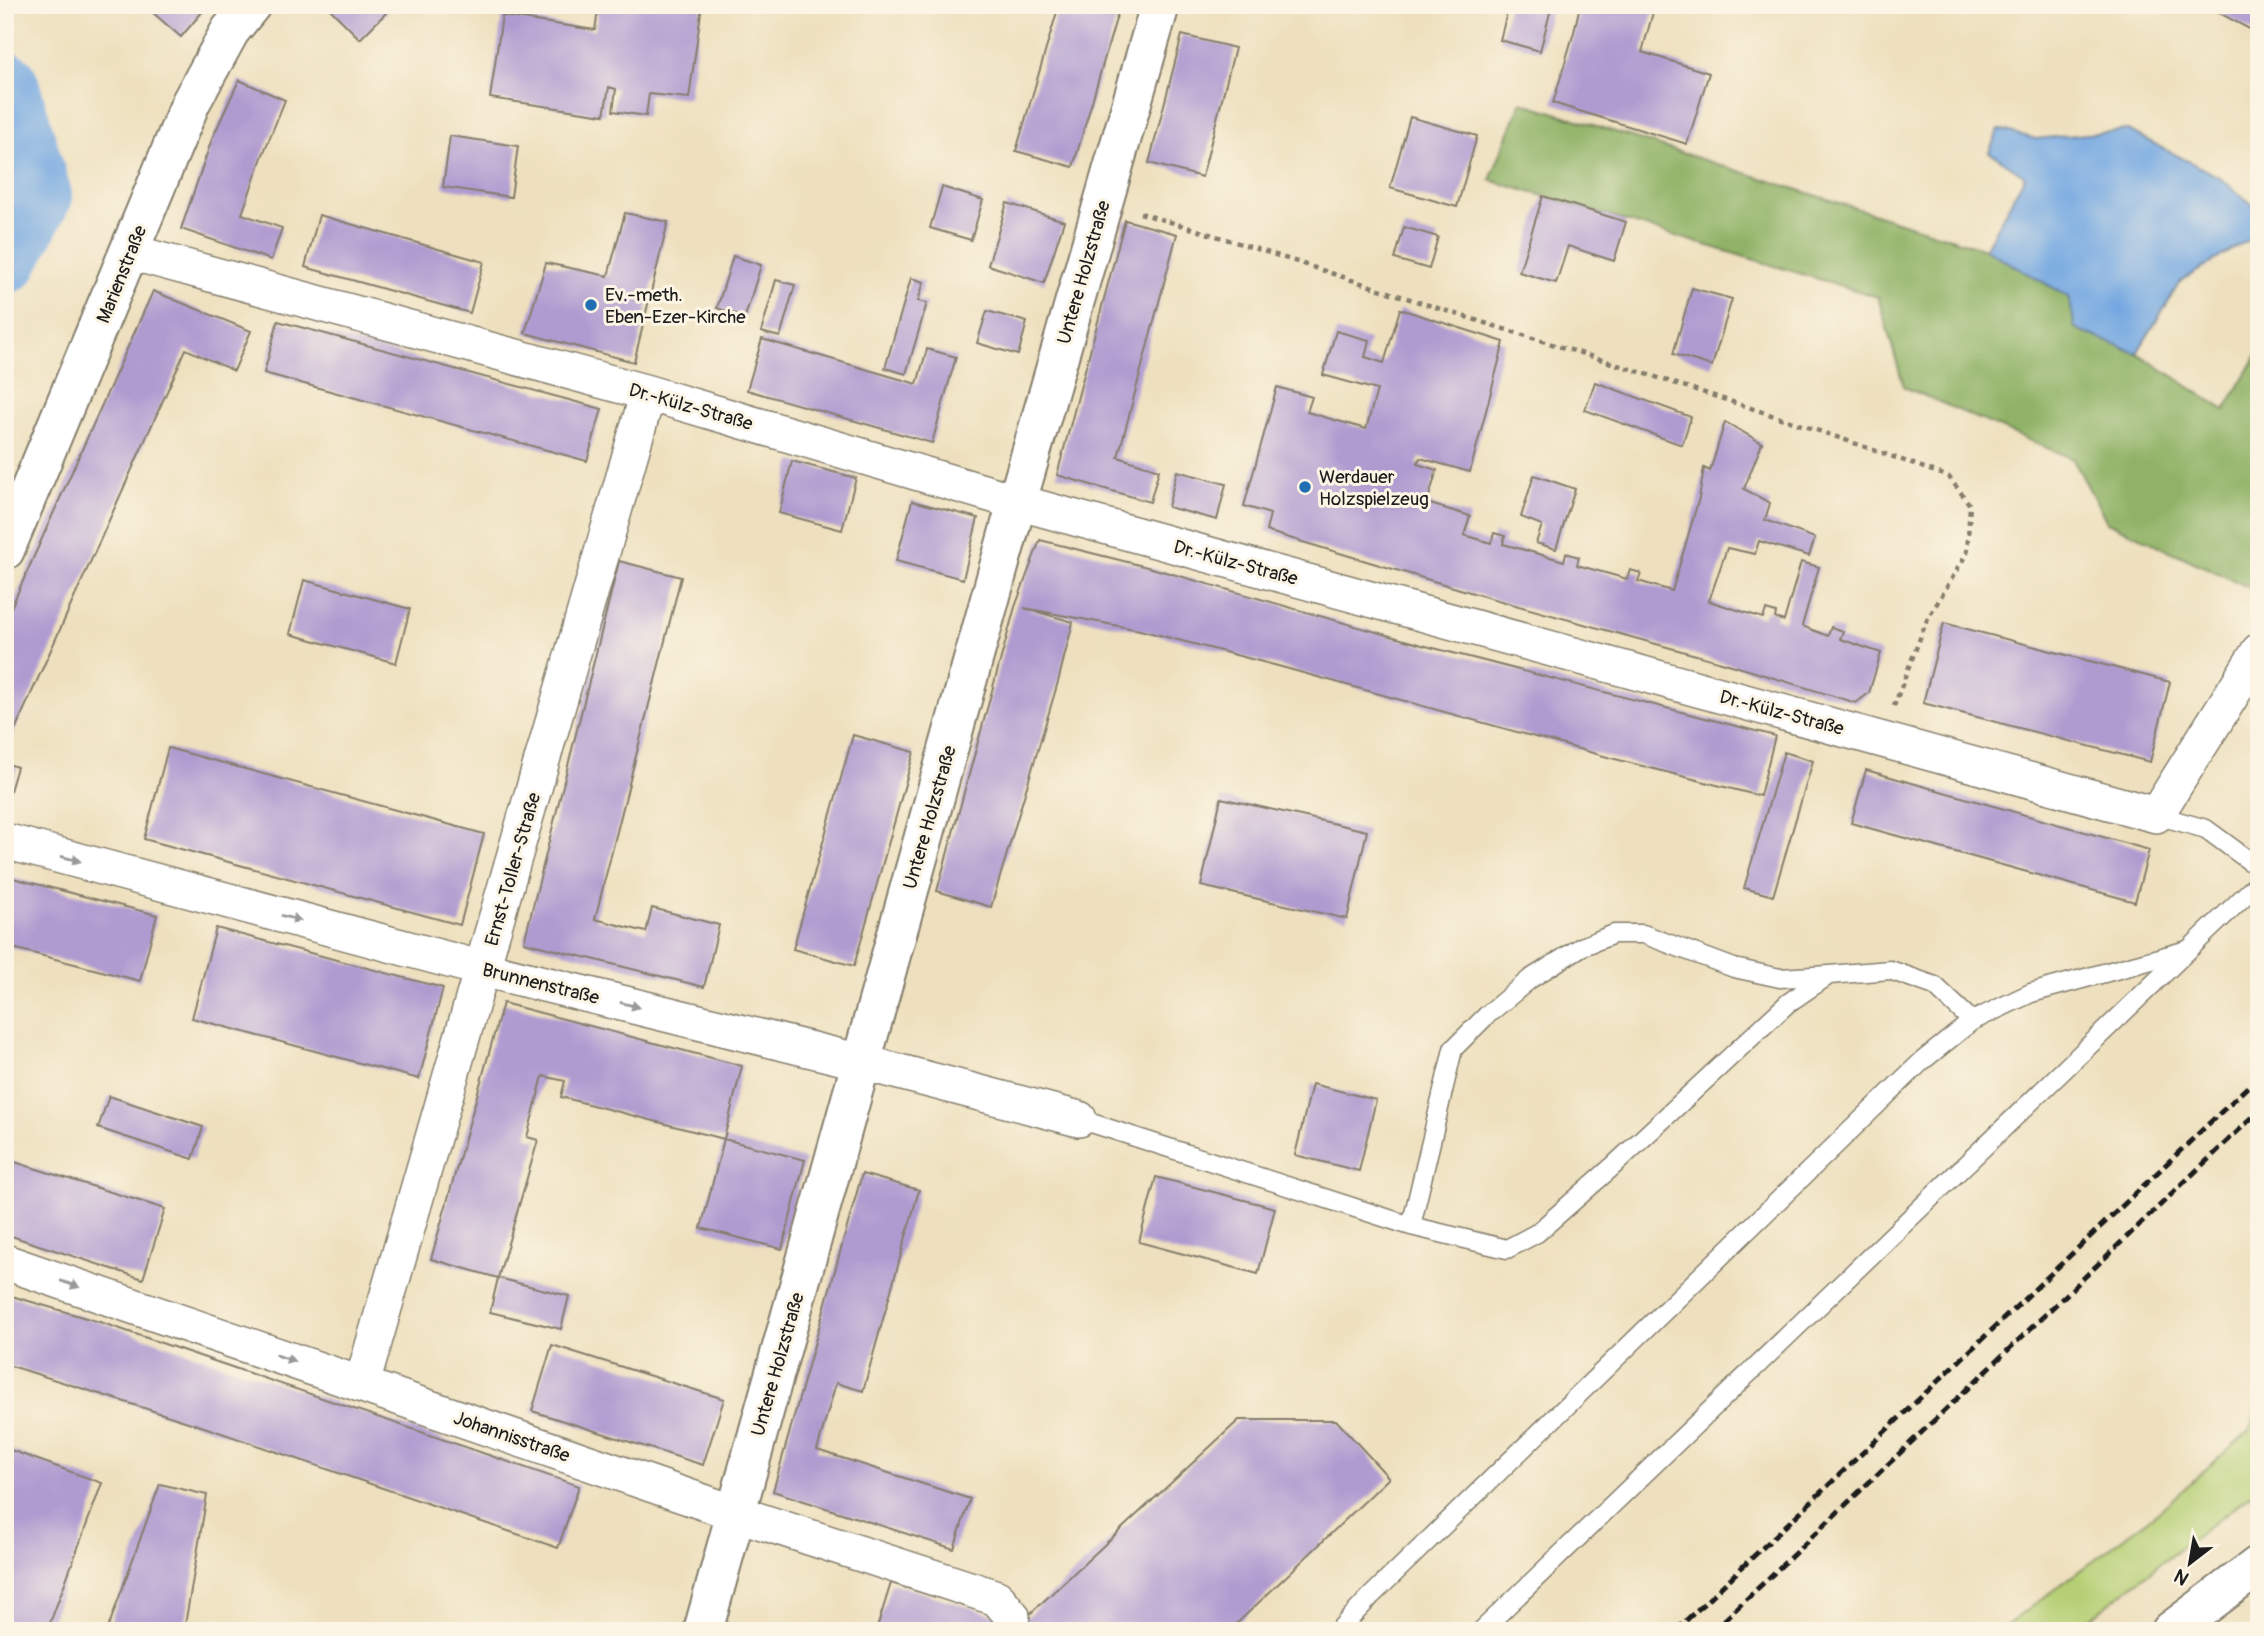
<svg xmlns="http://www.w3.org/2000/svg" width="2264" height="1636" viewBox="0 0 2264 1636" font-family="Pangolin,sans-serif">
<rect width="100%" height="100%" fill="#fcf5e5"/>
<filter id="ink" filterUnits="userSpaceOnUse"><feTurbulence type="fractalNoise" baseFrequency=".0143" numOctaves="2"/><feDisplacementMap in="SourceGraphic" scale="14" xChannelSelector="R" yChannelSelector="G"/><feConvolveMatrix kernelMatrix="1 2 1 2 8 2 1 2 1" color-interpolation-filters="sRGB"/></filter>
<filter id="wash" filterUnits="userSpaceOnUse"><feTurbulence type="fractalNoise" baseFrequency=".00686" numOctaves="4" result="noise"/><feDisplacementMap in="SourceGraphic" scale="28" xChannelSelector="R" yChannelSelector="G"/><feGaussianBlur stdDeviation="1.57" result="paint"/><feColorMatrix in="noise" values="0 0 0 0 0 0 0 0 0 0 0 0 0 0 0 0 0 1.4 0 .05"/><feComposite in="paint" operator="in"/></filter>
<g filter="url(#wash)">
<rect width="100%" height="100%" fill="#eee0be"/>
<path fill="#b6cf75" stroke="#697648" stroke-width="2" d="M2259,1402V1488L2073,1631H1999L2159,1511L2250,1430Z"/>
<path fill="#90b266" stroke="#566741" stroke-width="2" d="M1521,102L1985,249L2069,297L2076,329L2137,353L2225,410L2259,352V592L2107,522L2073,459L1904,387L1878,297L1490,180Z"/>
<path fill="#75a8e1" stroke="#48627e" stroke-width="2" d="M1999,129L2036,139L2128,130L2219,177L2259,210V233L2180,282L2137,353L2075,329L2069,297L1985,249L2025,176L1989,152Z"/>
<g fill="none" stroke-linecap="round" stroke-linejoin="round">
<path stroke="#75a8e1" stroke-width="68" d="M5,85L38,196L5,260"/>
</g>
<g id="blocks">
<path fill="#b09bd0" d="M144,5H208L181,37Z
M326,5H394L360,39Z
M599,5H702L689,98L649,94L646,116L613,111L616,89L609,87L604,115L490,98L502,16L595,30Z
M1059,5H1120L1073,167L1016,151Z
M1509,5H1552L1540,51L1500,40Z
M1580,5H1655L1642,52L1709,73L1687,144L1553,103L1574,32Z
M2206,5H2259V34L2221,14Z
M1182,35L1235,48L1202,177L1149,163Z
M239,80L285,100L262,157L242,214L282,228L271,260L181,229L212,139Z
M1410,117L1477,136L1457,207L1390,188Z
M450,136L518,146L511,197L443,187Z
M942,187L983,200L971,240L930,228Z
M1543,196L1626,222L1614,261L1568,246L1556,283L1519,272Z
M1007,203L1064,221L1044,283L988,265Z
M625,213L668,222L634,362L525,333L546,263L608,276Z
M319,215L484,262L470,313L305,267Z
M1125,220L1177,234L1118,457L1159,470L1150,502L1057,475Z
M1404,227L1438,237L1429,269L1395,259Z
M733,256L761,265L745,317L717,308Z
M911,278L924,282L918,301L927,303L906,374L885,368Z
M776,280L795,285L780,337L761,332Z
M1692,288L1732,299L1712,366L1673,354Z
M153,291L251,331L234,371L186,349L5,752V621Z
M1400,309L1504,342L1470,472L1420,458L1417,464L1437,470L1427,503L1470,516L1464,535L1491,543L1494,533L1505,536L1503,544L1564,561L1566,553L1579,557L1577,565L1627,579L1630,570L1641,573L1638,581L1672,591L1699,498L1704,468L1710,471L1725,422L1762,443L1744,489L1770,503L1765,520L1815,538L1809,556L1759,541L1755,554L1727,548L1709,601L1763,618L1766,610L1776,613L1775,618L1784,621L1801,562L1819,567L1802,626L1828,636L1831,627L1843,631L1840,639L1881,653L1869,693L1856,703L1725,663L1490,598L1266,531L1270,514L1244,506L1277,387L1312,397L1307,412L1366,429L1377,390L1323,375L1336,331L1369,340L1365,357L1384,363Z
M987,311L1027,322L1018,355L977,343Z
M278,321L602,409L587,461L264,373Z
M762,339L917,384L927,349L956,357L932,443L747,390Z
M1595,382L1691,417L1682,445L1585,410Z
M792,461L856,478L842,530L779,513Z
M1177,471L1226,484L1217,520L1168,507Z
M1534,475L1575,489L1556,549L1536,543L1542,525L1521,517Z
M912,501L978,518L963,579L896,561Z
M1040,540L1155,569L1422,645L1775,736L1760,796L1611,758L1278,666L1140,630L1024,608L1073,622L1058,682L991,907L937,891L1015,607Z
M619,561L681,577L595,919L646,932L652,908L719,925L704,987L524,942Z
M304,580L410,609L396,663L290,634Z
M1944,623L2170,682L2150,762L1923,703Z
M853,735L914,752L854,966L793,949Z
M168,748L484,834L460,925L144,839Z
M1784,752L1813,761L1773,896L1744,888Z
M5,763L17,767L6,805H5Z
M1866,770L2149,850L2135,902L1851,823Z
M1221,798L1367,831L1347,919L1201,886Z
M5,876L157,915L140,981L5,946Z
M216,928L443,988L419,1079L192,1018Z
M503,1003L742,1066L724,1139L561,1097L565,1081L543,1076L527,1137L538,1140L498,1278L431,1259Z
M1312,1084L1376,1100L1359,1171L1295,1155Z
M109,1096L203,1127L193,1159L98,1128Z
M724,1139L805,1160L782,1249L701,1228Z
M5,1159L165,1209L143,1279L5,1234Z
M862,1174L919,1190L863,1391L836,1383L817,1450L970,1499L954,1549L773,1491Z
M1156,1177L1275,1208L1258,1274L1139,1242Z
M498,1278L569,1296L561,1329L490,1312Z
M5,1294L103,1323L579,1486L558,1548L207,1428L5,1364Z
M552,1345L724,1399L703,1465L532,1411Z
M1239,1420H1336L1389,1478L1229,1631H876L891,1583L1020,1623Z
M5,1448L102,1483L47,1631H5Z
M160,1484L207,1495L184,1631H107Z"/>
</g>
</g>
<g filter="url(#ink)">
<use href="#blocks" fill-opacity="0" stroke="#857e6d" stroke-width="2"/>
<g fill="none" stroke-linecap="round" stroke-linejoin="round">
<defs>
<path id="service" d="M2156,815L2206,829L2259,868
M1079,1119L1411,1226L1507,1249L1537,1233L1612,1167L1788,1003L1829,975L1890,970L1935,986L1972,1021
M1411,1226L1453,1049L1487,1015L1530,979L1581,947L1614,934H1643L1734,968L1780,978L1829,975
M1338,1631L1372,1595L1921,1062L1972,1021L2031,993L2188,950
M1481,1631L2259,882"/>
<path id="minor" d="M130,252L648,393L1017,502L2156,815L2259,651
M5,841L483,969L861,1062L1079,1119
M5,1262L735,1513L997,1598L1012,1616
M362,1384L648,393"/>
<path id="tertiary" d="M5,550L191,102L230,31L251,5
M703,1631L1017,502L1160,5"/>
<path id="secondary" d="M2171,1631L2259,1565"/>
</defs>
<use href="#service" stroke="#857e6d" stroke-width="21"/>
<use href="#minor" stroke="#857e6d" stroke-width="38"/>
<use href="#tertiary" stroke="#857e6d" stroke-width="42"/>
<use href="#secondary" stroke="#857e6d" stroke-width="42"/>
<path stroke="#857e6d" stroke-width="4.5" stroke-dasharray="5 5" stroke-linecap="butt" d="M1140,213C1243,243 1344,278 1447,311C1615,364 1783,416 1949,477L1970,505L1967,553L1927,620L1894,706"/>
<use href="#service" stroke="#fff" stroke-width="18"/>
<use href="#minor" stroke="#fff" stroke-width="35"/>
<use href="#tertiary" stroke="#fff" stroke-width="38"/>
<use href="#secondary" stroke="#fff" stroke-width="38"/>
<path stroke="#1c1c1c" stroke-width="5" stroke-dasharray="10 5" stroke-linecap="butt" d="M1675,1631L2259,1076
M1713,1631L2259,1111"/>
</g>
<defs><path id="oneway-solid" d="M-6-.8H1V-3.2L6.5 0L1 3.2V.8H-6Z" transform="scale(1.75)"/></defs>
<g fill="#999">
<use href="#oneway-solid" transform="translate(71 859) rotate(15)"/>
<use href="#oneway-solid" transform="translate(291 918) rotate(15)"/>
<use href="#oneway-solid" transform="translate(630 1005) rotate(14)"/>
<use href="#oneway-solid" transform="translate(70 1284) rotate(19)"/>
<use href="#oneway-solid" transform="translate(285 1358) rotate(19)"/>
</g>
</g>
<g fill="#1f6fb2" stroke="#fcf5e5" stroke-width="2.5">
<circle cx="591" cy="305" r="7"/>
<circle cx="1305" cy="487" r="7"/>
</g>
<g text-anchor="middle" stroke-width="6" stroke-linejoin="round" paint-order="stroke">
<g font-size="19" fill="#1c1c1c" stroke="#fcf5e5">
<text transform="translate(1083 272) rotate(-74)" y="7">Untere Holzstraße</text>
<text transform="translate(121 274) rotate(-68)" y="7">Marienstraße</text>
<text transform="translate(691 406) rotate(16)" y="7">Dr.-Külz-Straße</text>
<text transform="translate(1236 562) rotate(15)" y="7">Dr.-Külz-Straße</text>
<text transform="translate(1782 712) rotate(15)" y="7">Dr.-Külz-Straße</text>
<text transform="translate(929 817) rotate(-74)" y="7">Untere Holzstraße</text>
<text transform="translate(512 869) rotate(-74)" y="7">Ernst-Toller-Straße</text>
<text transform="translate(541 983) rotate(14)" y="7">Brunnenstraße</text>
<text transform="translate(777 1364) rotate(-74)" y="7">Untere Holzstraße</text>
<text transform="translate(512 1436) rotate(19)" y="7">Johannisstraße</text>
</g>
<g font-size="19" fill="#1c1c1c" stroke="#fcf5e5" text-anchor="start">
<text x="605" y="301">Ev.-meth.<tspan x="605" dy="22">Eben-Ezer-Kirche</tspan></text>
<text x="1319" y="483">Werdauer<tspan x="1319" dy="22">Holzspielzeug</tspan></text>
</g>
</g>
<rect width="2264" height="1636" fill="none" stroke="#fcf5e5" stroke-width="28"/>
<g transform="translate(2190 1563) rotate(211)" stroke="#fcf5e5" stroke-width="5" paint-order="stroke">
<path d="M0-5L12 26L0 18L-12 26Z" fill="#1c1c1c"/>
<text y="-10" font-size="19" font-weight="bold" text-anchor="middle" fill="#1c1c1c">N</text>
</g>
</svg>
